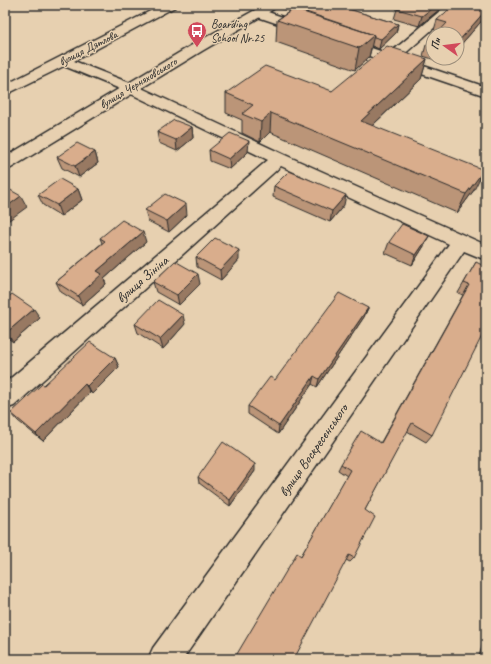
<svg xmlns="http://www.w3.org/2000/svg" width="491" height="664" viewBox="0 0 491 664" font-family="Caveat,sans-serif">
<rect width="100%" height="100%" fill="#e7d0b0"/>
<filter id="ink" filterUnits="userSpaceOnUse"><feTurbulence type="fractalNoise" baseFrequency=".025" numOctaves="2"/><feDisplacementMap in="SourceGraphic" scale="8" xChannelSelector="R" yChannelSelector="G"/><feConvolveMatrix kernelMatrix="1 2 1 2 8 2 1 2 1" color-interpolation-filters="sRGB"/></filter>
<g filter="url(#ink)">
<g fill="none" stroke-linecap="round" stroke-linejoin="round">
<defs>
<path id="minor" d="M162,5H177L175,7L74,61L135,85L285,155L486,245V260L464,251L183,659H148L153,648L449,244L281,166L14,406L5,409V383L268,160L125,91L64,66L5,95V85Z
M447,5H460L400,58L486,87V96L337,45L336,42L337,39L342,38L389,54Z
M259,9L309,26L311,29L309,32L305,33L255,16L253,13L255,10Z"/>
<path id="major" d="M264,5H279L277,7L202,51L11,168L5,169V157L192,45Z"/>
</defs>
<use href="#minor" stroke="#2b2b2b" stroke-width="3"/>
<use href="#major" stroke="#2b2b2b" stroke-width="3"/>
<use href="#minor" fill="#e7d0b0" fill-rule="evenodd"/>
<use href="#major" fill="#e7d0b0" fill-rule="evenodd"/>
</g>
<path fill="#bb9578" stroke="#2b2b2b" d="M278,5H346L342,7L398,24L396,33L379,49L372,46L369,57L355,70L276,42L277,20L290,11L278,8Z
M401,5H445L419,26L394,19L397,9Z
M486,16L457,49V34L439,32L434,30L437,20Z
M433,38V58H449L445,63L423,56L426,45Z
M427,59L421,79L372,126L474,190L457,213L270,132L260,142L242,133V120L226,113V93L332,91Z
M192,127L193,138L177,151L159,143L157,132Z
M209,150L248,152L230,169L210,161Z
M95,152L98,163L79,177L62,168L57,157Z
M274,186L344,205L330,222L273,197Z
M78,189L82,200L61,216L43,205L38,195Z
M145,210L187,215L169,232L148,221Z
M100,238L146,242L104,279L106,284L82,305L61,292L56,282L102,243Z
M389,242L424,246L412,265L385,253Z
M196,257L239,260L221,280L197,267Z
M476,262L432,435L426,442L407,431L365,510L354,558L350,562L346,560L301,556L347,476L338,470L341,464L381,442L463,295L458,293Z
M153,282L200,284L179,305L156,292Z
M5,300L40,318L13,342L5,336Z
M368,308L364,317L317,387L312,384L278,434L248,414V406L275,380Z
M135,324H185L163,349L138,333Z
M115,358L119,367L92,394L90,392L43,441L18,421L11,413L44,385Z
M255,471L230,506L199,483L198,477Z
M486,634V659H478Z"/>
<path fill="#987962" stroke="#2b2b2b" d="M334,5H346L333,15Z
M436,5H445L419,26L422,16Z
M486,10V16L457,49V43Z
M398,24L396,33L379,49L381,39Z
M374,35L369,57L355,70L359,48Z
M447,58H449L445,63Z
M427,59L421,79L356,141L361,121Z
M271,113L270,132L260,142L261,122Z
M192,127L193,138L177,151L176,140Z
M249,141L248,152L230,169L229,159Z
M95,152L98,163L79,177L75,166Z
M484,170L474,190L457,213L466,194Z
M78,189L82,200L61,216L57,205Z
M346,195L344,205L330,222L332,211Z
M21,196L27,207L5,223V208Z
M186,204L187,215L169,232L167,221Z
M143,232L146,242L104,279L106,284L82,305L78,296L97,271Z
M429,236L424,246L412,265L416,255Z
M239,250V260L221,280L220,270Z
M198,274L200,284L179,305L177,295Z
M368,308L364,317L317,387L319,379Z
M34,309L40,318L13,342L6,333Z
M183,315L185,324L163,349L160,339Z
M115,358L119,367L92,394L87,386Z
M5,368L8,371L5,374Z
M314,376L312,384L278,434L279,426Z
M85,384L90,392L43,441L36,434Z
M255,464V471L230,506V500Z
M5,479L9,482L5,486Z"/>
<path fill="#d9ad8c" stroke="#2b2b2b" d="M301,5H335L398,24L381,39L374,37V35L306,12L312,8Z
M401,5H436L422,16L397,9Z
M454,5H486V10L457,43V34H437L447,23L437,20Z
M294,9L374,35L359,48L277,20Z
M433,38V47L426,45Z
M387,46L427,59L361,121L484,170L466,194L271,113L261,122L242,114L253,105L226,93L265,66L332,91Z
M174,120L192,127L176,140L157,132Z
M230,133L249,141L229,159L209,150Z
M77,143L95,152L75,166L57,157Z
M289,171L346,195L332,211L274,186Z
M60,179L78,189L57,205L38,195Z
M5,187L21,196L5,208Z
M165,194L186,204L167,221L145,210Z
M122,220L143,232L97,271L102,274L78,296L56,282L105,241L100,238Z
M402,224L429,236L416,255L389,242Z
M215,238L239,250L220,270L196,257Z
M175,261L198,274L177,295L153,282Z
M476,262L486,267V314L484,319L486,321V328L432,435L412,423L365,510L375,517L354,558L349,555L294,659H234L297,553L301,556L350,470L341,464L361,431L381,443L469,285L464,283Z
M339,293L368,308L319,379L314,376L279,426L248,406L270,377L275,380Z
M12,294L34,309L6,333L5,332V300Z
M158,300L183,315L160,339L135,324Z
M90,342L115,358L87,386L85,384L36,434L11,413L42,384L44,385Z
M223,442L255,464L230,500L198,477Z"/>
</g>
<defs>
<symbol id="bus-pin" viewBox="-11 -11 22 30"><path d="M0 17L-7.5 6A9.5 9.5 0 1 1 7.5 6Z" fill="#d1495b" stroke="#e7d0b0"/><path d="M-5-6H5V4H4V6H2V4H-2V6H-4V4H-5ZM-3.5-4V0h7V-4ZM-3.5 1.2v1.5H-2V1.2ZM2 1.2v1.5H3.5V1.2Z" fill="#fff"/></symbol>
</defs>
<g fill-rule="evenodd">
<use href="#bus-pin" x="186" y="20" width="22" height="30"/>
</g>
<g text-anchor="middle" stroke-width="3" stroke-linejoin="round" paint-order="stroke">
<g font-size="12" fill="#2b2b2b" stroke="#e7d0b0" text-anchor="start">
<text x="211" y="28">Boarding<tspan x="211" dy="14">School Nr.25</tspan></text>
</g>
<g font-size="12" fill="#2b2b2b" stroke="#e7d0b0">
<text transform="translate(88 48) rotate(-27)" y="4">вулиця Дятлова</text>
<text transform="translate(138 83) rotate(-31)" y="4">вулиця Черняховського</text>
</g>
<g font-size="14" fill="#2b2b2b" stroke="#e7d0b0">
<text transform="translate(142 279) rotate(-41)" y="5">вулиця Зініна</text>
<text transform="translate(313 450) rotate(-55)" y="5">вулиця Воскресенського</text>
</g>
</g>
<rect width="491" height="664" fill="none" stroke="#e7d0b0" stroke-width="20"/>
<rect x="10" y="10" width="471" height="644" fill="none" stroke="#2b2b2b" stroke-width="1.5" filter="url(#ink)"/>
<g transform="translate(445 46) rotate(284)"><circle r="19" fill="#e7d0b0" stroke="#9c8e7b"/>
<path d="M0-3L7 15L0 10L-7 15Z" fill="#d1495b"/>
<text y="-6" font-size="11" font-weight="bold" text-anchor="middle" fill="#2b2b2b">Пн</text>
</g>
</svg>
